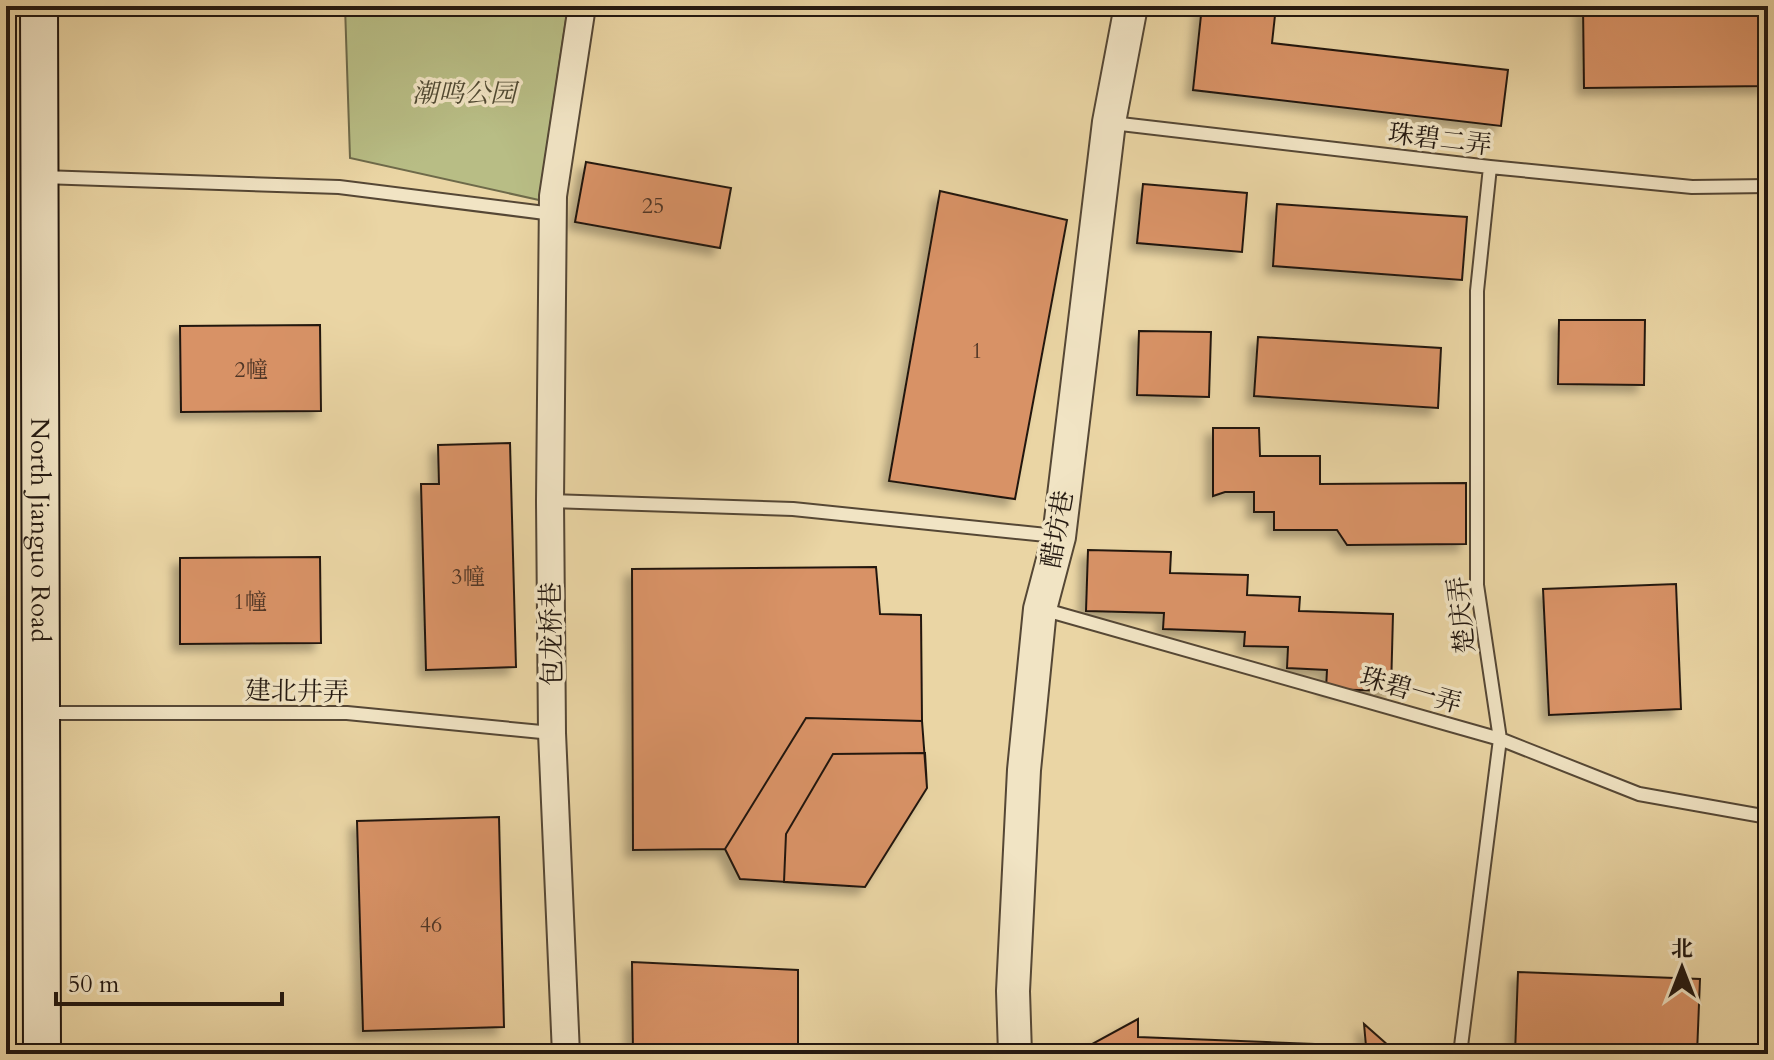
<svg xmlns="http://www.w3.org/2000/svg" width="1774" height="1060" viewBox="0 0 1774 1060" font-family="Cardo,'Noto Serif SC',serif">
<defs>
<filter id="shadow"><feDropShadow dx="-7" dy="7" stdDeviation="4" flood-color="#0004"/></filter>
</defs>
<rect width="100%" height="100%" fill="#ead5a4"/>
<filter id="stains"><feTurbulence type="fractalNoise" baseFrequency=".0025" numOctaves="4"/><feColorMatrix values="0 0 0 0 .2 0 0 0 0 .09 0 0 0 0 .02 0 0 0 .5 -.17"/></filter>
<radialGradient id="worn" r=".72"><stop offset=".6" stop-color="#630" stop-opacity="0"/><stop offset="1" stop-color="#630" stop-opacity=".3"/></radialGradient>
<path fill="#b8bd85" stroke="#6e6a4a" stroke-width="2" d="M345,6H568L539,200L350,158Z"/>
<path fill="#d89266" stroke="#231810" stroke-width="2" filter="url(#shadow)" d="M1202,6H1276L1272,43L1508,70L1501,126L1193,90Z
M1583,6H1768V86L1584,88Z
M586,162L731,188L720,248L575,222Z
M1143,184L1247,193L1242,252L1137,243Z
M940,191L1067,220L1015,499L889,481Z
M1277,204L1467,217L1462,280L1273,266Z
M1559,320H1645L1644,385L1558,384Z
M320,325L321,411L181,412L180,326Z
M1139,331L1211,332L1209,397L1137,395Z
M1258,337L1441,348L1438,408L1254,396Z
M1213,428H1259L1260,456H1320V484L1466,483V544L1347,545L1337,530H1274V512H1254V492H1225L1213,496Z
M510,443L516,667L426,670L421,484H439L438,445Z
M1088,550L1171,552L1170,573L1248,575L1247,595L1300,597L1299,611L1393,614L1391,691L1326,689L1327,670L1287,668L1288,647L1244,646L1245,632L1163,629L1164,613L1086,611Z
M320,557L321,643L180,644V558Z
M876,567L880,614L921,615L922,721L806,718L725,849L633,850L632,569Z
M1676,584L1681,709L1549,715L1543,589Z
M806,718L922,721L927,788L865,887L740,879L725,849Z
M925,753L927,788L865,887L784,882L786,834L833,754Z
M499,817L504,1027L363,1031L357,821Z
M632,962L798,970V1054H633Z
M1518,972L1700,979L1697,1054H1515Z
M1138,1019V1037L1366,1046L1364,1024L1398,1054H1081V1050Z"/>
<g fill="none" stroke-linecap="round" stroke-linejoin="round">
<defs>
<path id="service" d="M1112,123L1490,167L1692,187L1768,186
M42,177L339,187L553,214
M550,501L793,509L1056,536
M1042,609L1500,739L1639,794L1768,817
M44,713H347L552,733
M1460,1054L1500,739L1477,585V291L1490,167"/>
<path id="minor" d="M566,1054L552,733L550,501L553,196L582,6"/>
<path id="tertiary" d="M1015,1054L1013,991L1024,770L1040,609L1059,537L1109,122L1131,6"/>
<g id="secondary">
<path id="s1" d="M39,6L42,1054"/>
</g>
</defs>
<use href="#service" stroke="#554735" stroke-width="16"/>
<use href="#minor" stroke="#554735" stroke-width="30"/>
<use href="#tertiary" stroke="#554735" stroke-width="36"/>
<use href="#secondary" stroke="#231810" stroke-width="40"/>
<use href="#service" stroke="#f1e4c4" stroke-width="12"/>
<use href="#minor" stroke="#f1e4c4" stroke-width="26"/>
<use href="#tertiary" stroke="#f1e4c4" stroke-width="32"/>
<use href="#secondary" stroke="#f1e4c4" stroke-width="36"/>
</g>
<g text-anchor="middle" stroke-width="7" stroke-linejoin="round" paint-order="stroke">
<g font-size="22" fill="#503626">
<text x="653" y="213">25</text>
<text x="977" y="358">1</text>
<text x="251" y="377">2幢</text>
<text x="468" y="584">3幢</text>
<text x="250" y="609">1幢</text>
<text x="431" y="932">46</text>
</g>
<g font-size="26" font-style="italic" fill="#504a33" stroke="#f1e4c4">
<text x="464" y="102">潮鸣公园</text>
</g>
<g font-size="26" fill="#231810" stroke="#f1e4c4">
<text transform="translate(1440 139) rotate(7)" y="9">珠碧二弄</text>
<text transform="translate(1057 529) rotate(-80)" y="9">醋坊巷</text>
<text dy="9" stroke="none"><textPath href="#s1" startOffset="524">North Jianguo Road</textPath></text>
<text transform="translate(1461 615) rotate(-96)" y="9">楚庆弄</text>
<text transform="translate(551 634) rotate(-91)" y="9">包龙桥巷</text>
<text transform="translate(1411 690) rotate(16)" y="9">珠碧一弄</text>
<text transform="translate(297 691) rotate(1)" y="9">建北井弄</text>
</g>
</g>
<rect width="1774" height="1060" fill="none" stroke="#ead5a4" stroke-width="32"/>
<rect x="8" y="8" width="1758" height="1044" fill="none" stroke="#231810" stroke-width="4"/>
<rect x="16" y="16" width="1742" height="1028" fill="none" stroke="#231810" stroke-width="2"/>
<g transform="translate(1682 968)" stroke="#f1e4c4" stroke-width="6" paint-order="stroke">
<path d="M0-6L14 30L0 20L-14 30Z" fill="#231810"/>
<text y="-12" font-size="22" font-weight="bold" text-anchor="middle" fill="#231810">北</text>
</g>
<path d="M56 992v12h226v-12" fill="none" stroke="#231810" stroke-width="4"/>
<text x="68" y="992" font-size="24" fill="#231810" stroke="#f1e4c4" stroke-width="6" paint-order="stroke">50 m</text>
<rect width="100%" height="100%" filter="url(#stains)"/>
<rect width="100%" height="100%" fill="url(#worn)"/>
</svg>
